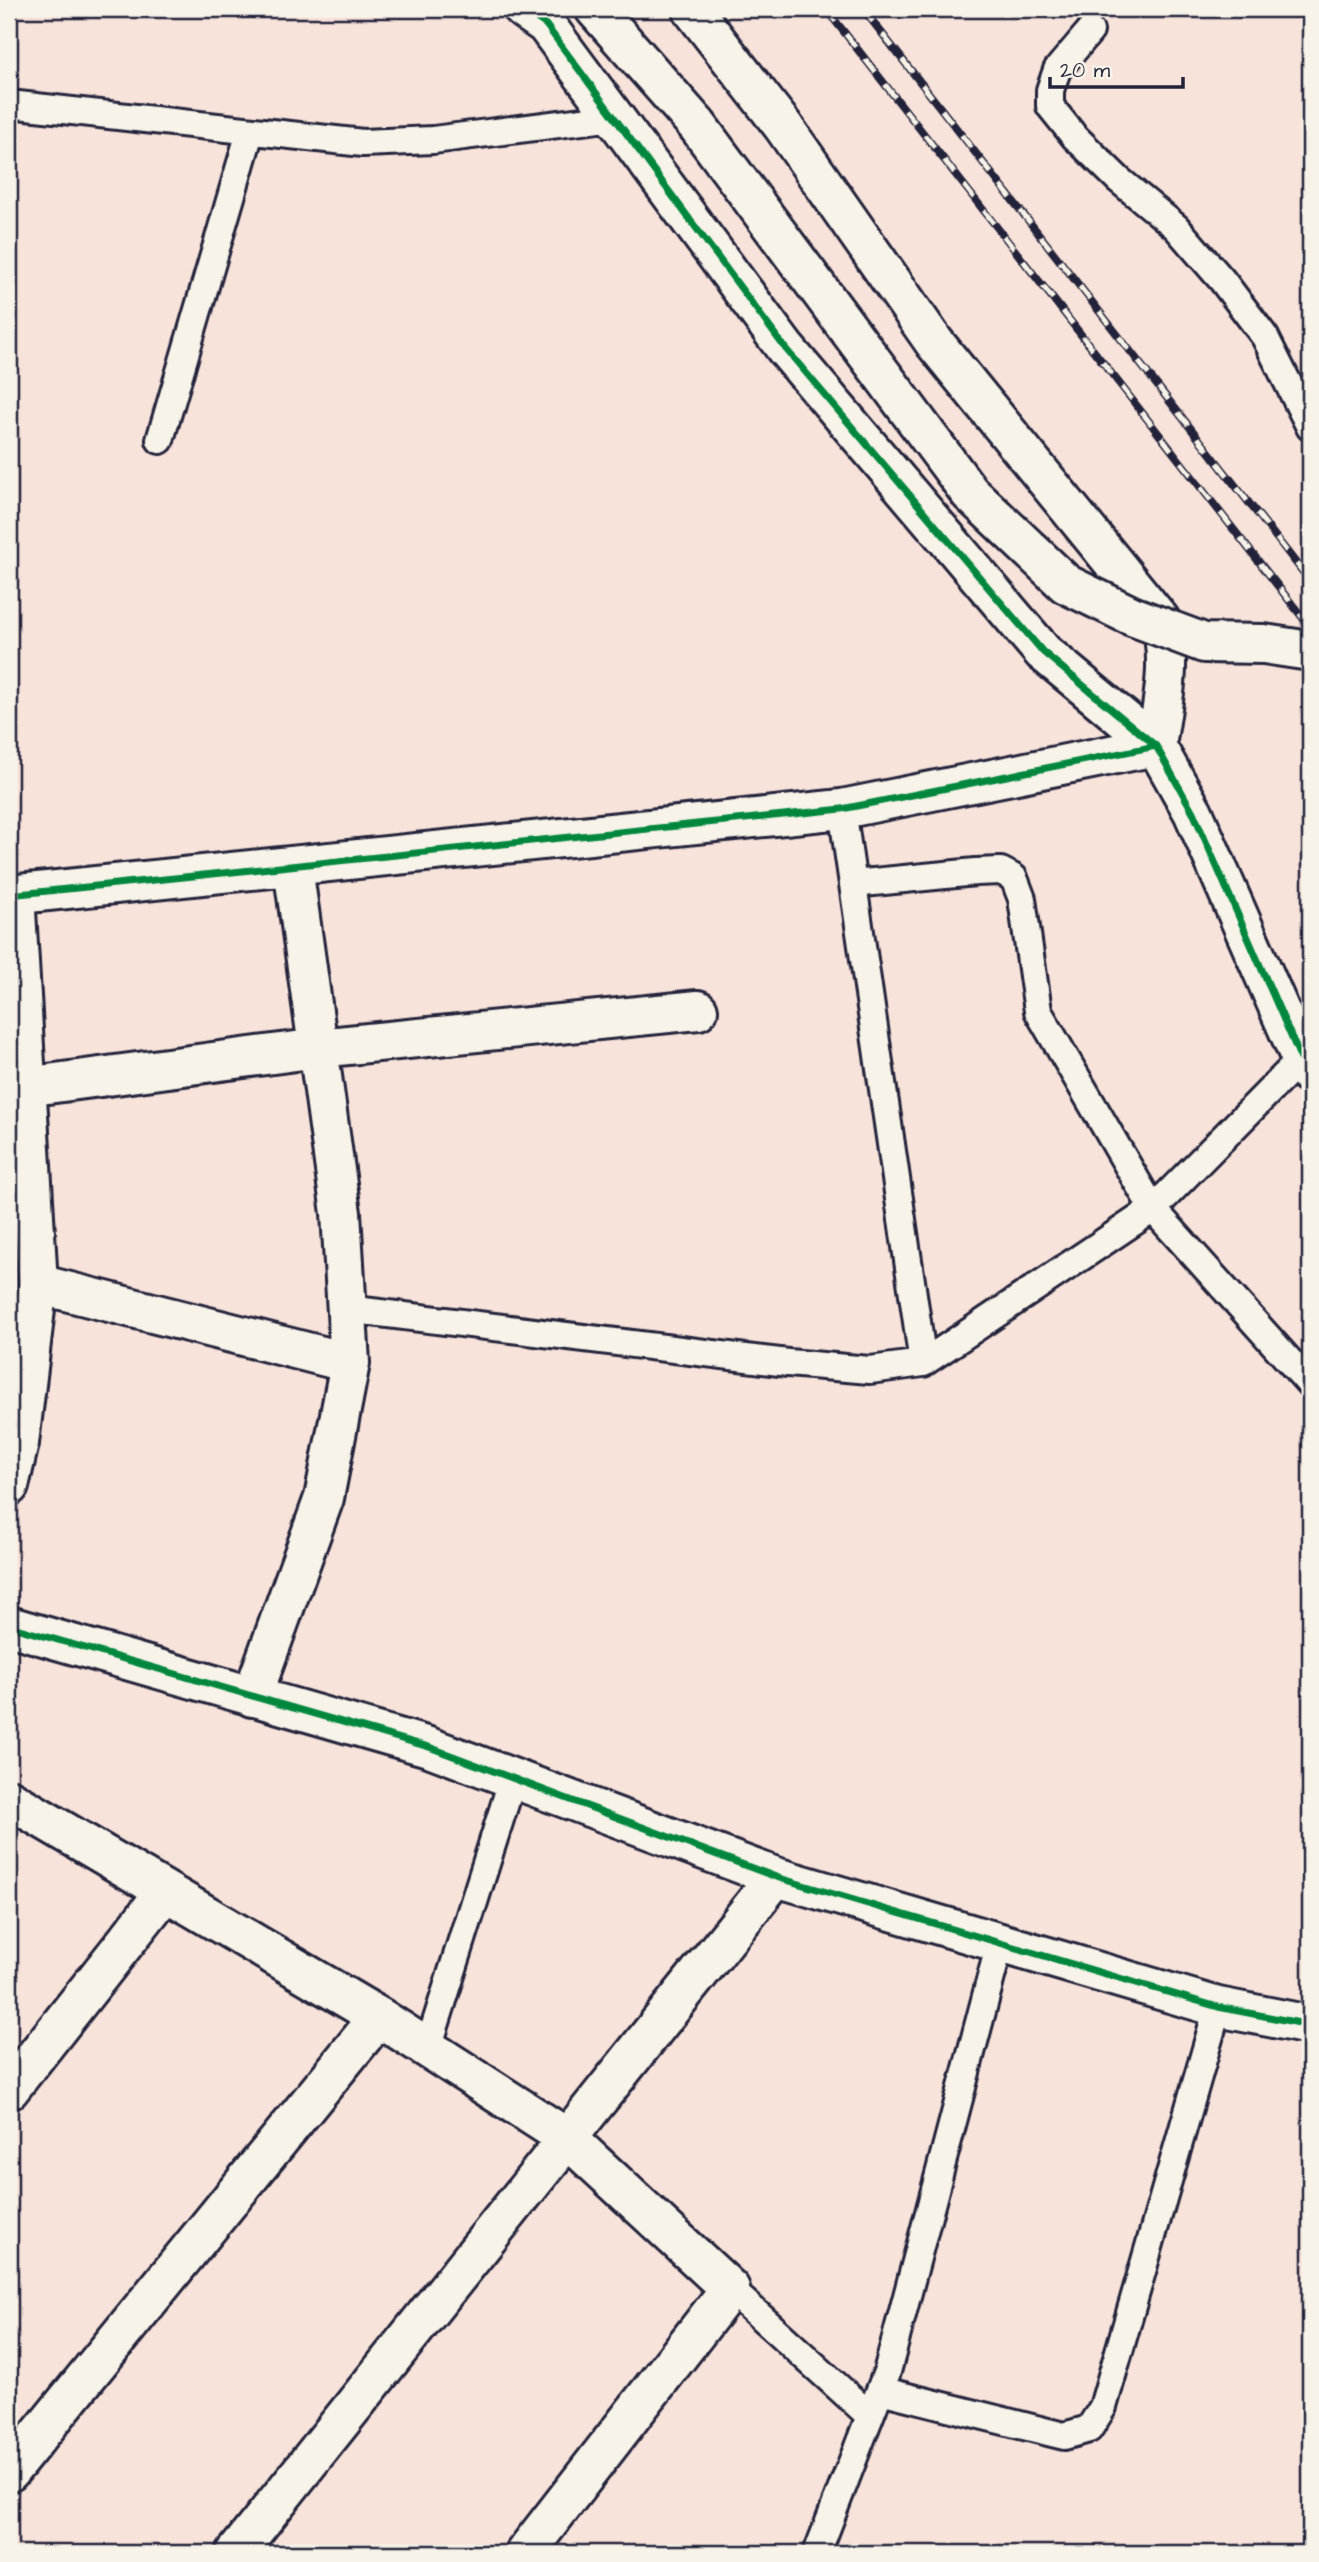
<svg xmlns="http://www.w3.org/2000/svg" width="1319" height="2562" viewBox="0 0 1319 2562" font-family="'Architects Daughter',sans-serif">
<rect width="100%" height="100%" fill="#f8e3da"/>
<filter id="ink" filterUnits="userSpaceOnUse"><feTurbulence type="fractalNoise" baseFrequency=".0143" numOctaves="2"/><feDisplacementMap in="SourceGraphic" scale="14" xChannelSelector="R" yChannelSelector="G"/><feConvolveMatrix kernelMatrix="1 2 1 2 8 2 1 2 1" color-interpolation-filters="sRGB"/></filter>
<g filter="url(#ink)">
<g fill="none" stroke-linecap="round" stroke-linejoin="round">
<defs>
<path id="lane" d="M1090,31L1057,70L1050,90V106L1074,136L1119,180L1176,227L1222,280L1265,337L1310,427
M9,104L363,143L433,140L614,117
M160,440L250,132
M842,809L923,1363L1153,1209L1301,1059
M853,884L976,872L1001,871L1014,878L1022,899L1038,1011L1153,1209L1310,1384
M347,1309L788,1363L870,1370L923,1363
M428,2048L513,1778
M730,2289L870,2416
M880,2390L1064,2436L1089,2429L1103,2407L1218,2007
M817,2553L887,2372L1000,1943"/>
<path id="street" d="M523,9L546,25L785,348L1043,652L1156,746L1193,812L1301,1059L1310,1074
M692,9L783,126L934,342L1160,620C1173,659 1162,706 1156,746
M9,895L842,809L1156,746
M25,1087L318,1048L698,1010
M38,1284L350,1363
M9,1486L19,1443L38,1284L15,894
M9,1626L429,1747L776,1877L1218,2007L1310,2025
M252,1697L324,1498L350,1363L341,1213L293,867
M9,1799L379,2017L9,2472
M379,2017L567,2138L730,2289L525,2553
M9,2090L165,1892
M236,2553L776,1877"/>
<path id="primary" d="M595,9L697,125"/>
</defs>
<use href="#lane" stroke="#22223b" stroke-width="32"/>
<use href="#street" stroke="#22223b" stroke-width="44"/>
<use href="#primary" stroke="#22223b" stroke-width="44"/>
<use href="#lane" stroke="#f7f3e8" stroke-width="26"/>
<use href="#street" stroke="#f7f3e8" stroke-width="38"/>
<use href="#primary" stroke="#f7f3e8" stroke-width="38"/>
<defs>
<path id="rail" d="M826,9L1310,627
M863,9L1310,581"/>
</defs>
<use href="#rail" stroke="#22223b" stroke-width="8"/>
<use href="#rail" stroke="#f7f3e8" stroke-width="5" stroke-dasharray="16" stroke-linecap="butt"/>
<defs>
<path id="primary-bridge" d="M697,125L970,493L1066,584L1132,616L1204,643L1264,644L1310,651"/>
</defs>
<use href="#primary-bridge" stroke="#22223b" stroke-width="44" stroke-linecap="butt"/>
<use href="#primary-bridge" stroke="#f7f3e8" stroke-width="38"/>
<defs>
<path id="cycleway" d="M523,9L546,25L785,348L1043,652L1156,746L1193,812L1301,1059L1310,1074
M9,895L842,809L1156,746
M9,1626L429,1747L776,1877L1218,2007L1310,2025"/>
</defs>
<use href="#cycleway" stroke="#f7f3e8" stroke-width="11"/>
<use href="#cycleway" stroke="#00873e" stroke-width="7"/>
</g>
</g>
<rect width="1319" height="2562" fill="none" stroke="#f7f3e8" stroke-width="35"/>
<rect x="18" y="18" width="1284" height="2527" fill="none" stroke="#22223b" stroke-width="2.5" filter="url(#ink)"/>
<path d="M1050 77v10h133v-10" fill="none" stroke="#22223b" stroke-width="3.5"/>
<text x="1060" y="77" font-size="21" fill="#22223b" stroke="#f7f3e8" stroke-width="5" paint-order="stroke">20 m</text>
</svg>
